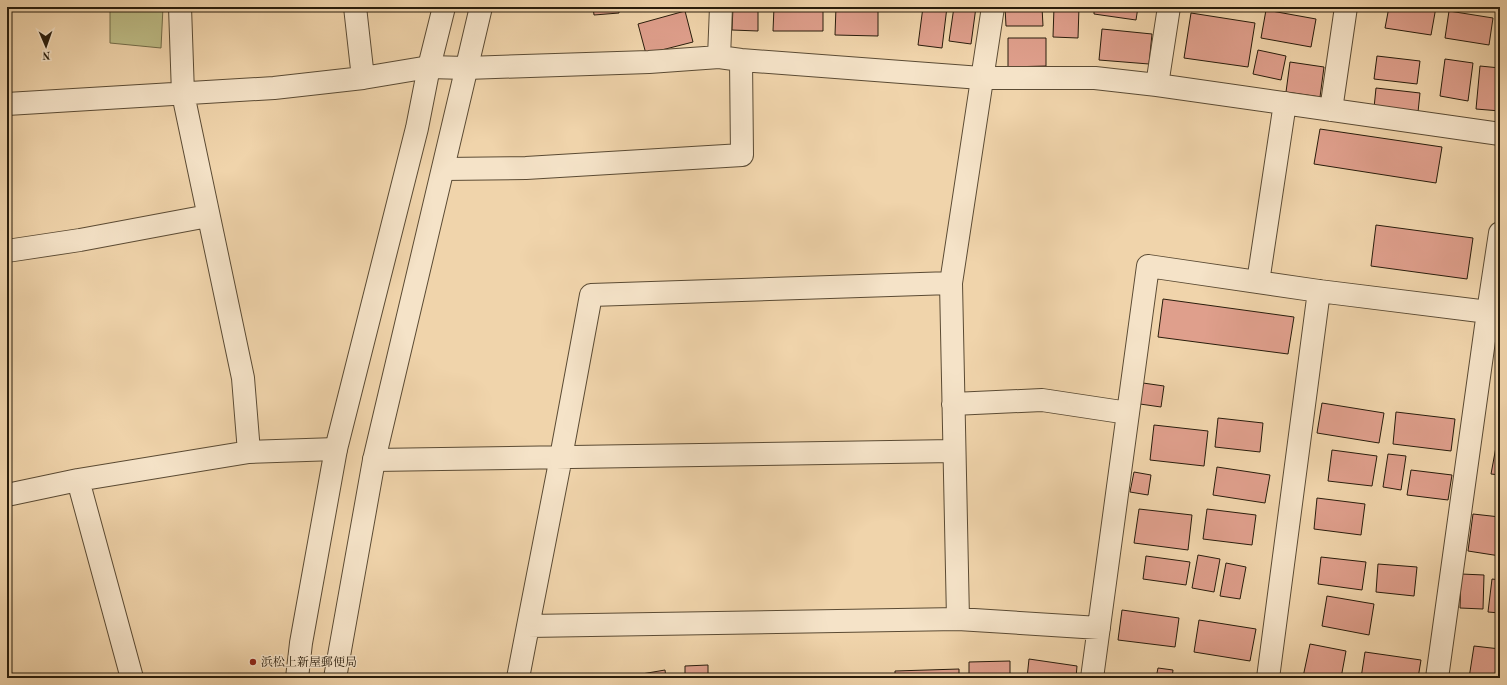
<svg xmlns="http://www.w3.org/2000/svg" width="1507" height="685" viewBox="0 0 1507 685" font-family="'Old Standard TT','Noto Serif JP',serif">
<rect width="100%" height="100%" fill="#f0d4ab"/>
<filter id="stains"><feTurbulence type="fractalNoise" baseFrequency=".005" numOctaves="4"/><feColorMatrix values="0 0 0 0 .2 0 0 0 0 .09 0 0 0 0 .02 0 0 0 .5 -.17"/></filter>
<radialGradient id="worn" r=".72"><stop offset=".6" stop-color="#630" stop-opacity="0"/><stop offset="1" stop-color="#630" stop-opacity=".3"/></radialGradient>
<path fill="#bdbc86" stroke="#736c49" d="M110,7H163L161,48L110,43Z"/>
<path fill="#df9f8c" stroke="#291d0c" d="M593,7H619V13L594,15Z
M733,7H758V31L732,30Z
M774,7H823V31H773Z
M836,7H878V36L835,35Z
M923,7H947L942,48L918,45Z
M954,7H976L971,44L949,41Z
M1005,7H1042L1043,26H1006Z
M1054,7H1079L1078,38L1053,37Z
M1094,7H1138L1136,20L1094,14Z
M1389,7H1436L1431,35L1385,28Z
M1266,10L1316,19L1311,47L1261,38Z
M685,11L693,42L646,54L638,24Z
M1449,11L1493,18L1489,45L1445,38Z
M1191,13L1255,23L1248,67L1184,58Z
M1102,29L1152,34L1149,64L1099,60Z
M1008,38H1046V66L1008,67Z
M1258,50L1286,56L1281,80L1253,74Z
M1377,56L1420,61L1417,84L1374,79Z
M1445,59L1473,63L1468,101L1440,96Z
M1290,62L1324,67L1320,97L1286,92Z
M1480,66L1500,68V111L1476,109Z
M1376,88L1420,93L1418,112L1374,108Z
M1320,129L1442,147L1436,183L1314,164Z
M1376,225L1473,238L1467,279L1371,266Z
M1163,299L1294,317L1288,354L1158,337Z
M1143,383L1164,386L1161,407L1140,404Z
M1322,403L1384,413L1379,443L1317,433Z
M1396,412L1455,419L1451,451L1393,444Z
M1218,418L1263,423L1260,452L1215,447Z
M1154,425L1208,431L1204,466L1150,460Z
M1496,447H1500V475L1491,474Z
M1332,450L1377,456L1372,486L1328,481Z
M1388,454L1406,456L1401,490L1383,487Z
M1217,467L1270,475L1265,503L1213,495Z
M1411,470L1452,475L1448,500L1407,495Z
M1134,472L1151,475L1148,495L1130,492Z
M1317,498L1365,504L1361,535L1314,529Z
M1139,509L1192,515L1188,550L1134,543Z
M1207,509L1256,515L1252,545L1203,539Z
M1473,514L1500,517V556L1468,551Z
M1198,555L1220,559L1214,592L1192,588Z
M1146,556L1190,562L1186,585L1143,579Z
M1321,557L1366,562L1362,590L1318,584Z
M1226,563L1246,567L1240,599L1220,596Z
M1378,564L1417,567L1414,596L1376,592Z
M1461,574L1484,575L1483,609L1460,608Z
M1492,579L1500,580V613L1488,612Z
M1327,596L1374,604L1369,635L1322,626Z
M1122,610L1179,618L1175,647L1118,640Z
M1199,620L1256,629L1250,661L1194,652Z
M1310,644L1346,651L1341,678L1303,677Z
M1474,646L1500,649V678H1469Z
M1365,652L1421,660L1418,678H1361Z
M1029,659L1077,666L1076,678H1027Z
M1010,661V678H969V662Z
M708,665V678H685V666Z
M1158,668L1173,670L1172,678H1156Z
M959,669V678H895V671Z
M665,670L666,678H624V677Z
M1179,674L1212,676V678H1179Z
M822,675V678H795V676Z"/>
<g fill="none" stroke-linecap="round" stroke-linejoin="round">
<defs>
<path id="minor" d="M180,7L183,94L243,378L249,452L336,449
M355,7L363,78
M719,57L721,7
M1157,85L1169,7
M7,104L274,88L363,78L429,67L466,68L649,62L719,57L741,60L981,78H1095L1157,85L1500,134
M1331,110L1346,7
M444,169L526,168L742,155L741,60
M7,251L80,240L208,216
M1258,282L1285,103
M951,283L993,7
M953,404L1042,400L1128,413
M374,460L954,451
M78,480L132,678
M7,495L78,480L249,452
M528,626L561,457L591,295L951,283L958,619
M518,678L528,626L958,619L1099,628
M1092,678L1148,266L1319,291L1488,312L1500,233
M1268,678L1319,291
M1437,678L1488,312"/>
<path id="tertiary" d="M297,678L301,643L336,449L417,128L429,67L444,7
M335,678L374,460L481,7"/>
</defs>
<use href="#minor" stroke="#5b4b34" stroke-width="24"/>
<use href="#tertiary" stroke="#5b4b34" stroke-width="24"/>
<use href="#minor" stroke="#f5e3c8" stroke-width="22"/>
<use href="#tertiary" stroke="#f5e3c8" stroke-width="22"/>
</g>
<circle fill="#8f2418" stroke="#f5e3c8" stroke-width="1.5" cx="253" cy="662" r="4"/>
<g text-anchor="middle" stroke-width="3" stroke-linejoin="round" paint-order="stroke">
<g font-size="12" fill="#291d0c" stroke="#f5e3c8" text-anchor="start">
<text x="261" y="666">浜松上新屋郵便局</text>
</g>
</g>
<rect width="1507" height="685" fill="none" stroke="#f0d4ab" stroke-width="24"/>
<rect x="8" y="8" width="1491" height="669" fill="none" stroke="#291d0c" stroke-width="2"/>
<rect x="12" y="12" width="1483" height="661" fill="none" stroke="#291d0c"/>
<g transform="translate(46 46) rotate(178)" stroke="#f5e3c8" stroke-width="3" paint-order="stroke">
<path d="M0-3L7 15L0 10L-7 15Z" fill="#291d0c"/>
<text y="-6" font-size="11" font-weight="bold" text-anchor="middle" fill="#291d0c">N</text>
</g>
<rect width="100%" height="100%" filter="url(#stains)"/>
<rect width="100%" height="100%" fill="url(#worn)"/>
</svg>
